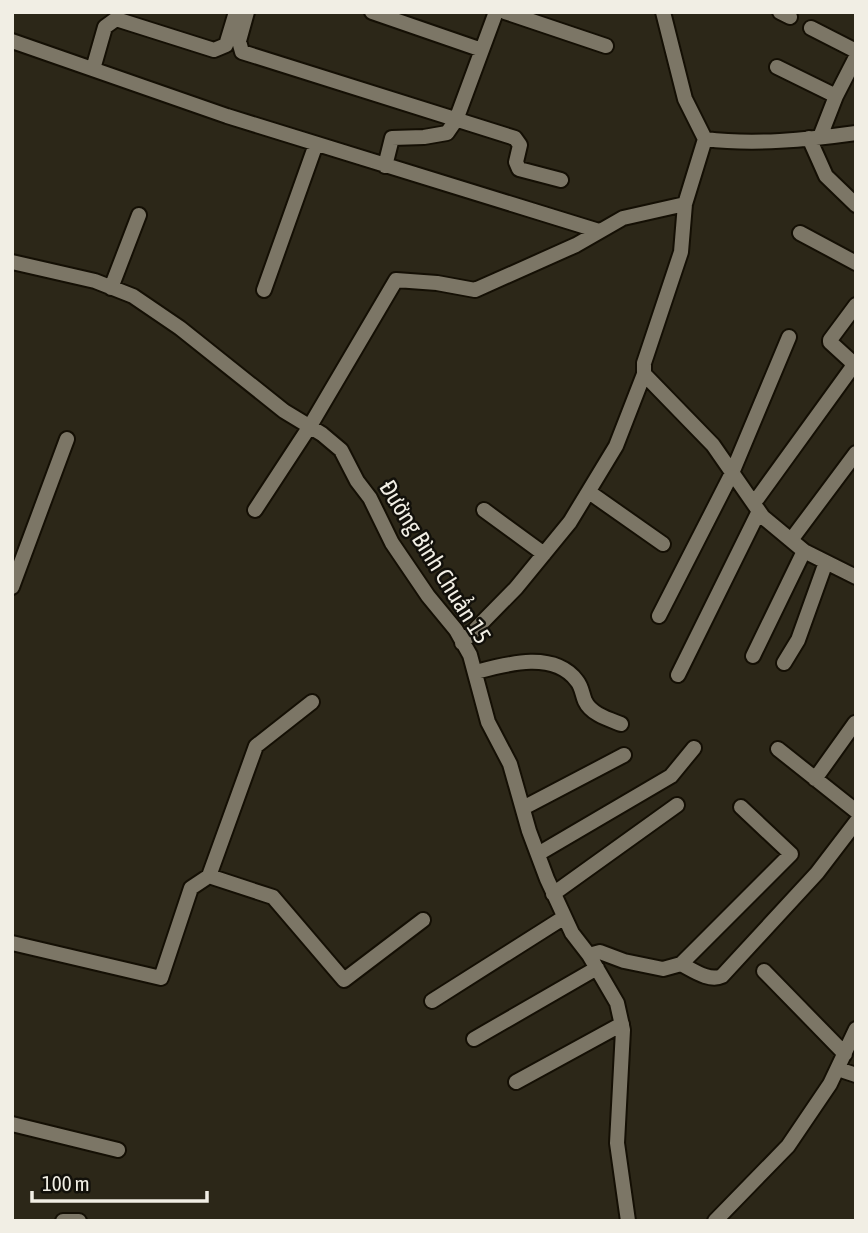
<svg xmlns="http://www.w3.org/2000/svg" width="868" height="1233" viewBox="0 0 868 1233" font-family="'Asap Condensed',sans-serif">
<rect width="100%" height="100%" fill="#2c2718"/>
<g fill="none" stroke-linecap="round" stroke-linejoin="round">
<defs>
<path id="minor" d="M247,12L239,41L242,52L515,138L520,145L516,162L519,169L561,180
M372,12L482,50
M505,12L606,46
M663,12L685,99L705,139C754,145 806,140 856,133
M780,12L790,17
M811,28L856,51
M12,41L227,116L599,231
M777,67L836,96
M93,69L105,27L116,19L214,50L226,45L236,12
M820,137L836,96L856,57
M809,138L826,176L856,205
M385,166L392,138L424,137L447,133L456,120L496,12
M685,204L681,252L644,363V374L713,445L763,517L804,551L856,577
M800,233L856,263
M12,262L95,281L133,296L180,328L284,411L322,434L341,450L357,481L370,498L392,543L428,596L456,630L470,655L488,722L510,764L529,831L547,879L572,933L589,955L617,1003L623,1030L617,1143L628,1221
M111,288L139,215
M264,290L316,144
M589,492L663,544
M754,503L851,369L853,363L830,342V340L856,305
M255,510L310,426L396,280L437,283L475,290L576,245L623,218L685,204L705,139
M484,510L544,554
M791,540L856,453
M12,587L67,439
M659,616L732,473L789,337
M462,643L516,588L570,522L616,446L644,374
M753,656L804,551
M784,663L798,640L826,562
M476,672C506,664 554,650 577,681C582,687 582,694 585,701C591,714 608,719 621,724
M678,675L759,511
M778,749L856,811
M815,779L855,723
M523,808L624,755
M538,854L671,776L694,748
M209,876L273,897L344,980L423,920
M553,894L677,805
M12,943L161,978L191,888L209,876L256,746L312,702
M589,955L600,952L624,961L663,969L681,964L791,854L741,807
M681,964C693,970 709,982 722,976L817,873L856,822
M764,971L845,1054
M432,1001L563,918
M474,1039L597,968
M838,1069L856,1075
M516,1082L622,1024
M12,1124L118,1150
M63,1221H79
M715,1221L788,1146L830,1084L856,1029"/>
</defs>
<use href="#minor" stroke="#140f04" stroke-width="18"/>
<use href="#minor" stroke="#7c7666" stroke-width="14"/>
</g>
<g text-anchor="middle" stroke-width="5" stroke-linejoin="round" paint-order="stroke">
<g font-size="24" fill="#f1eee4" stroke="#12100a">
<text transform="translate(435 562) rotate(58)" y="8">Đường Bình Chuẩn 15</text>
</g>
</g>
<rect width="868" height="1233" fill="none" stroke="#f1eee4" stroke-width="28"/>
<path d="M32 1191v10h175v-10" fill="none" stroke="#f1eee4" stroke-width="3.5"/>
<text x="42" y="1191" font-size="21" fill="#f1eee4" stroke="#12100a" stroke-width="5" paint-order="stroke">100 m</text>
</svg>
